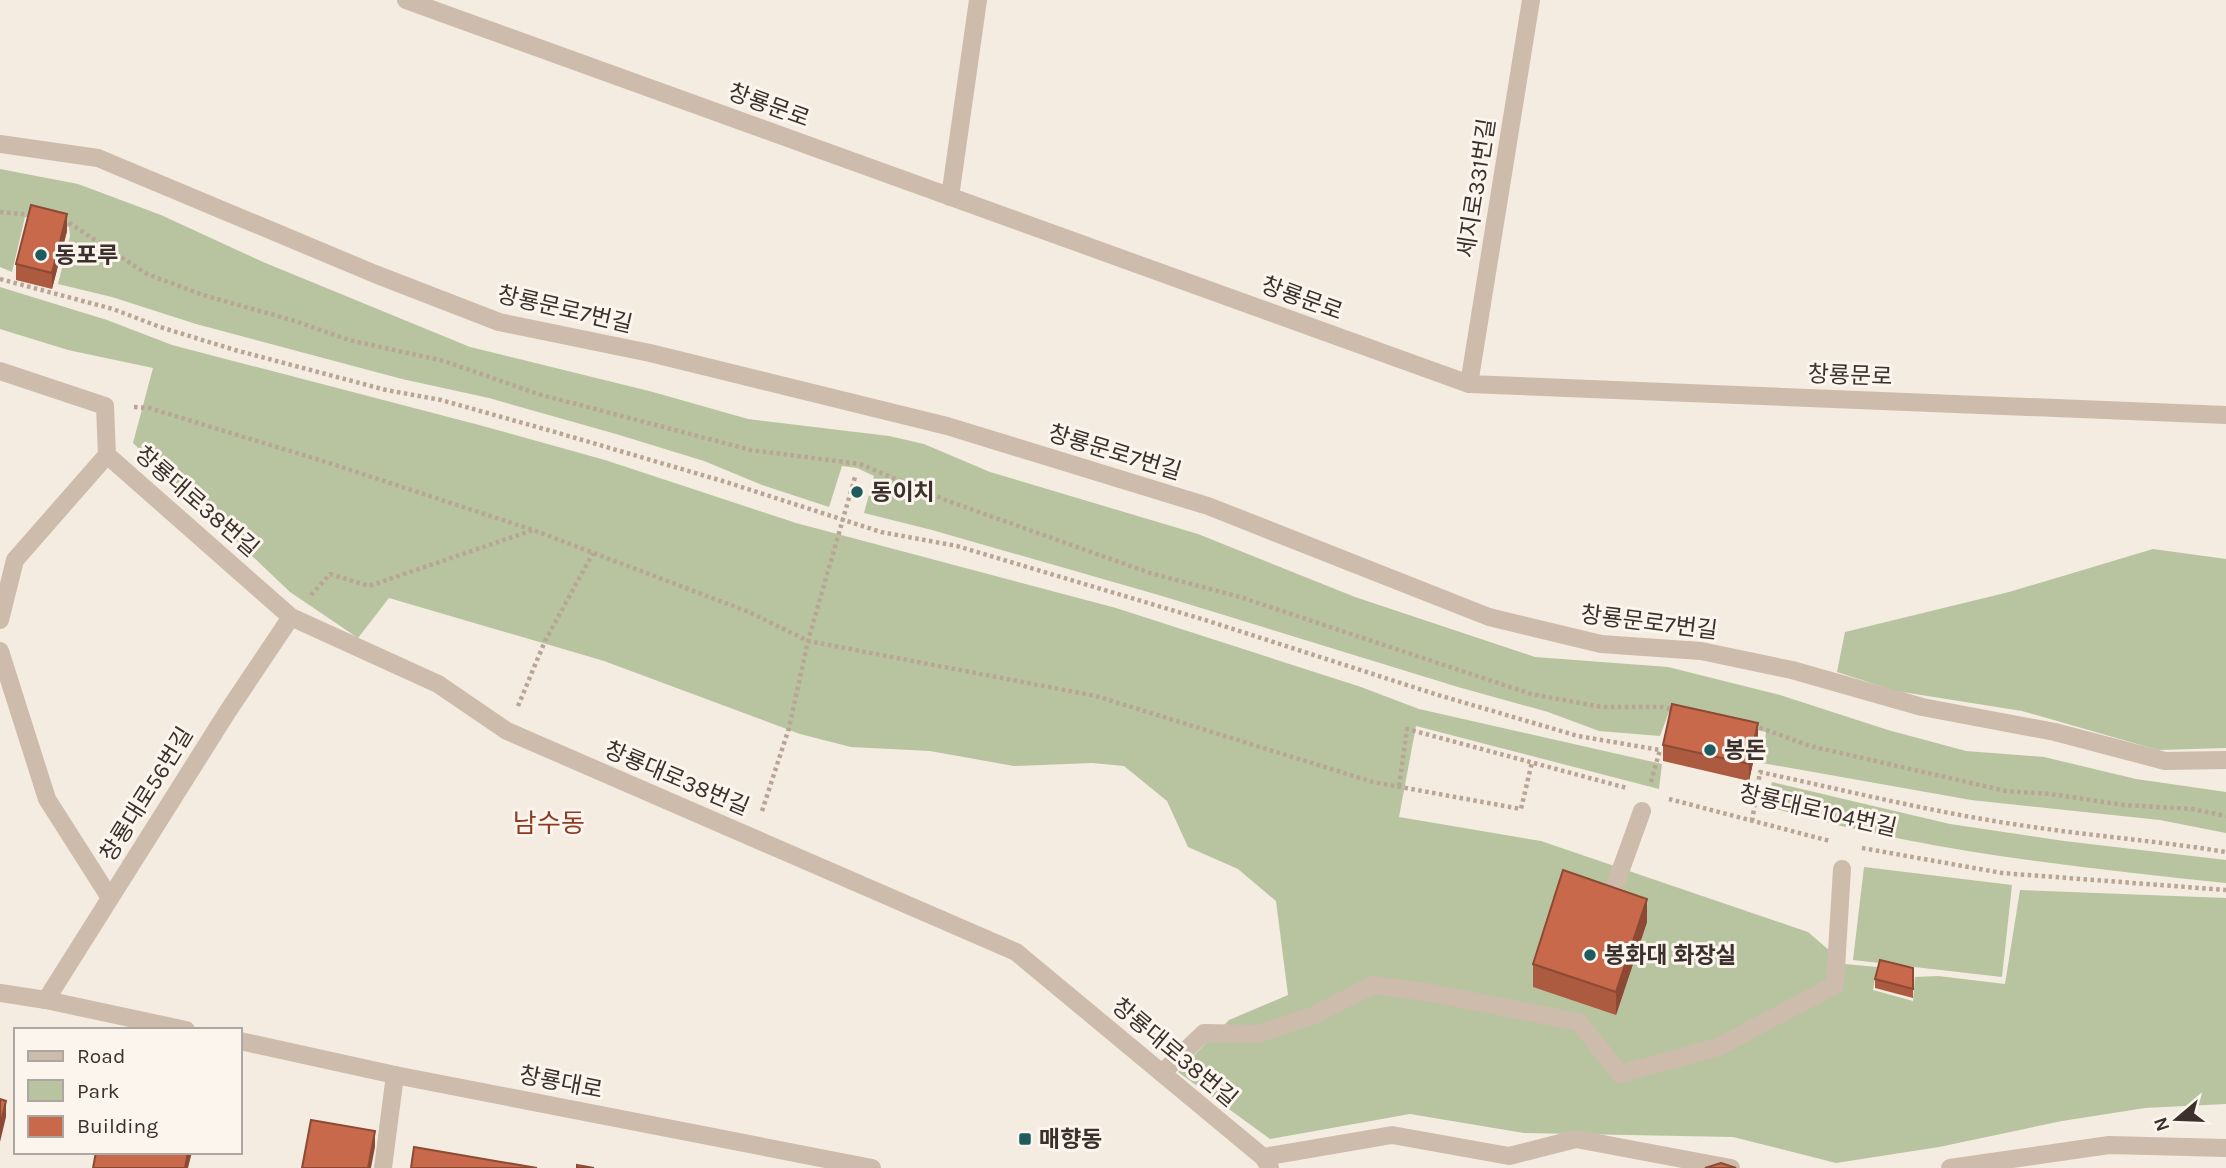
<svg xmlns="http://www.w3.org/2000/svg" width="2226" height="1168" viewBox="0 0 2226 1168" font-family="Karla,'Noto Sans KR',sans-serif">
<rect width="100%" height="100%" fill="#f4ebe1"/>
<path fill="#b8c4a0" d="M0,169L78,184L161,215L263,262L470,347L653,392L748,419L889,436L924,444L990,472L1198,534L1355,597L1535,657L1668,667L1780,695L1888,730L1966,751L2044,757L2136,779L2226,792V833L2160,820L1971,800L1762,763L1766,732L1669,712L1660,736L1599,731L1548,712L1458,687L1162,596L932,530L864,513L874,476L857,468L842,466L829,507L762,485L704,461L616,434L489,398L402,379L196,324L112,297L58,284L70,236L69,227L25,217L12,272L0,267Z
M0,287L107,320L172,345L479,425L605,460L796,523L1116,608L1361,687L1419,709L1662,764L1659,789L1416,726L1399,817L1541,841L1808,932L1845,964L1877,967L1873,990L1913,1001L1915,977L1938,976L2005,984L2020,890L2226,898V1104L2145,1108L2062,1121L1939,1147L1836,1163L1733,1137L1524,1133L1410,1114L1270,1139L1178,1072L1229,1020L1288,995L1276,901L1238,869L1188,847L1167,801L1124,766L1092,763L1014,766L930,751L851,747L800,734L604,661L389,598L358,638L290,592L133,443L153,368L68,350L0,329Z
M2153,549L2226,559V748L2158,750L2022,711L1896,691L1837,672L1845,632L2009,592Z
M1772,782L1950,824L2064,841L2226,860V883C2071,867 1916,850 1766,806Z
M1864,867L2012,885L2002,977L1853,960Z"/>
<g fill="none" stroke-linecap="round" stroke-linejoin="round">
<path stroke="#b9a596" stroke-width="4.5" stroke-dasharray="3.5 3.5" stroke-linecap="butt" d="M0,212L34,215
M63,219L147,274L203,295L295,321L349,340L444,361L538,394L751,450L860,464L948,501L1150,573L1240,597L1531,694L1602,707H1662L1676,710
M0,279L113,309L160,327L235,350L386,390L441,400L555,432L726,482L881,532L957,546L1202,619L1438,695L1578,736L1660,750L1650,785
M134,407L149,408L326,462L533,530L749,612L808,641L1096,696L1373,782L1521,809L1532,762
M311,595L330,574L369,586L533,530
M518,706L545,641L593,553
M1753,725L1810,746L2006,791L2051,794L2124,805L2192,809L2226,816
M1399,786L1407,729L1627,788
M1669,799L1830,841
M762,811L789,728L808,641L855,477
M1752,821L1760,772C1848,791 1936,813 2026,826C2092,836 2159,841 2226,852
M1862,848L2002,873L2226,890"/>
<path stroke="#cdbbac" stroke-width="18" d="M0,620L15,560L107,455
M0,651L47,799L110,898
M1607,908L1642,811
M1162,1073L1204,1033L1258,1034L1314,1015L1373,985L1432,993L1579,1022L1620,1074L1718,1047L1835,985L1842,869
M383,1168L395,1075"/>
<path stroke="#cdbbac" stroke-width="18" d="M406,0L1469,384L2226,415
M0,144L98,158L375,274L499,322L650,353L947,426L1208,506L1489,617L1601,644L1701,651L1792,670L1922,707L2055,732L2165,761L2226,760
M950,197L978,0
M0,371L105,406L107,455L291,617L438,684L507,731L1016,952L1263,1157L1270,1168
M1469,384L1531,0
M46,1000L228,711L291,617
M1263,1157L1392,1135L1509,1156L1576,1139L1731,1168
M1950,1168L2109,1145L2226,1148"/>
<path stroke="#cdbbac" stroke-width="18" d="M0,993L46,1000L186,1030
M240,1041L395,1075L872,1168"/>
</g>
<path fill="#ac5a40" d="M67,231L52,289L16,280V264Z
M1758,740L1749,781L1663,761V745Z
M1647,922L1616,1015L1533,987V964Z
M1913,968V998L1875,988V979Z"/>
<path fill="#8c4a34" d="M67,214V231L52,289V273Z
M1758,723V740L1749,781V764Z
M1647,899V922L1616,1015V992Z
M6,1101V1117L0,1142V1126Z
M375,1131V1147L371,1168H368Z
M188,1152H192L188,1168H185Z"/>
<path fill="#c8694b" stroke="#8c4a34" stroke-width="2" d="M31,205L67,214L52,273L16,264Z
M1672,704L1758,723L1749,764L1663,745Z
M1563,870L1647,899L1616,992L1533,964Z
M1880,960L1913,968V989L1875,979Z
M0,1099L6,1101L0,1126Z
M311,1120L375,1131L368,1168H302Z
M414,1147L537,1168H411Z
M96,1152H188L185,1168H93Z
M1721,1163L1736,1168H1705Z
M577,1165L594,1168H577Z"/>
<g fill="#1f5a5e" stroke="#fbf5ee" stroke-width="2.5">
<circle cx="41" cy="255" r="7"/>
<circle cx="857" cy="492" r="7"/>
<circle cx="1710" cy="750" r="7"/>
<circle cx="1590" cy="955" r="7"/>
<rect x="1018" y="1132" width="14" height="14" rx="3.5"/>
</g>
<g text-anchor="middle" stroke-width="6" stroke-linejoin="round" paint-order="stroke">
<g font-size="23" fill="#3b302b" stroke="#fbf5ee">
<text transform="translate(769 105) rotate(20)" y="8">창룡문로</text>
<text transform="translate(1476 188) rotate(-81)" y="8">세지로331번길</text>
<text transform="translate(1302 298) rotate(20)" y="8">창룡문로</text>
<text transform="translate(565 309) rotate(13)" y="8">창룡문로7번길</text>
<text transform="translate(1850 375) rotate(2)" y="8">창룡문로</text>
<text transform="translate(1115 452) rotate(17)" y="8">창룡문로7번길</text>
<text transform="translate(197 501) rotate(41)" y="8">창룡대로38번길</text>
<text transform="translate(1649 622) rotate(7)" y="8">창룡문로7번길</text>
<text transform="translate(677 778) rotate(23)" y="8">창룡대로38번길</text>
<text transform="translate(146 794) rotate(-58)" y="8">창룡대로56번길</text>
<text transform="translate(1818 810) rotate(13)" y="8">창룡대로104번길</text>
<text transform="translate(1175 1052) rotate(40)" y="8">창룡대로38번길</text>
<text transform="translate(561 1082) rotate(11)" y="8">창룡대로</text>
</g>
<g font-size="23" font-weight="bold" fill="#3b302b" stroke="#fbf5ee" text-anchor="start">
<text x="55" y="263">동포루</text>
<text x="871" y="500">동이치</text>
<text x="1724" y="758">봉돈</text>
<text x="1604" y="963">봉화대 화장실</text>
<text x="1039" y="1147">매향동</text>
</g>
<g font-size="26" fill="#8c3b22" stroke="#fbf5ee">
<text x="549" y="832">남수동</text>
</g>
</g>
<rect x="14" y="1028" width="228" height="126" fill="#fbf5ee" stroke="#aea6a0" stroke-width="2"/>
<rect x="28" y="1051" width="35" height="10" fill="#cdbbac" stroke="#aea6a0" stroke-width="2"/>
<text x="77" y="1063" font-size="21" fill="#3b302b">Road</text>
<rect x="28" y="1080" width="35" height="21" fill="#b8c4a0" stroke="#aea6a0" stroke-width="2"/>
<text x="77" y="1098" font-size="21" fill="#3b302b">Park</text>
<rect x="28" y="1116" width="35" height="21" fill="#c8694b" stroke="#aea6a0" stroke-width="2"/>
<text x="77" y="1133" font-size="21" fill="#3b302b">Building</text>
<g transform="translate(2177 1119) rotate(251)" stroke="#fbf5ee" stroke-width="5" paint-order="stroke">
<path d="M0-5L12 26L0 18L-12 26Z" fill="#3b302b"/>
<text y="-10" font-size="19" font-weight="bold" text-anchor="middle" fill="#3b302b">N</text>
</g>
</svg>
